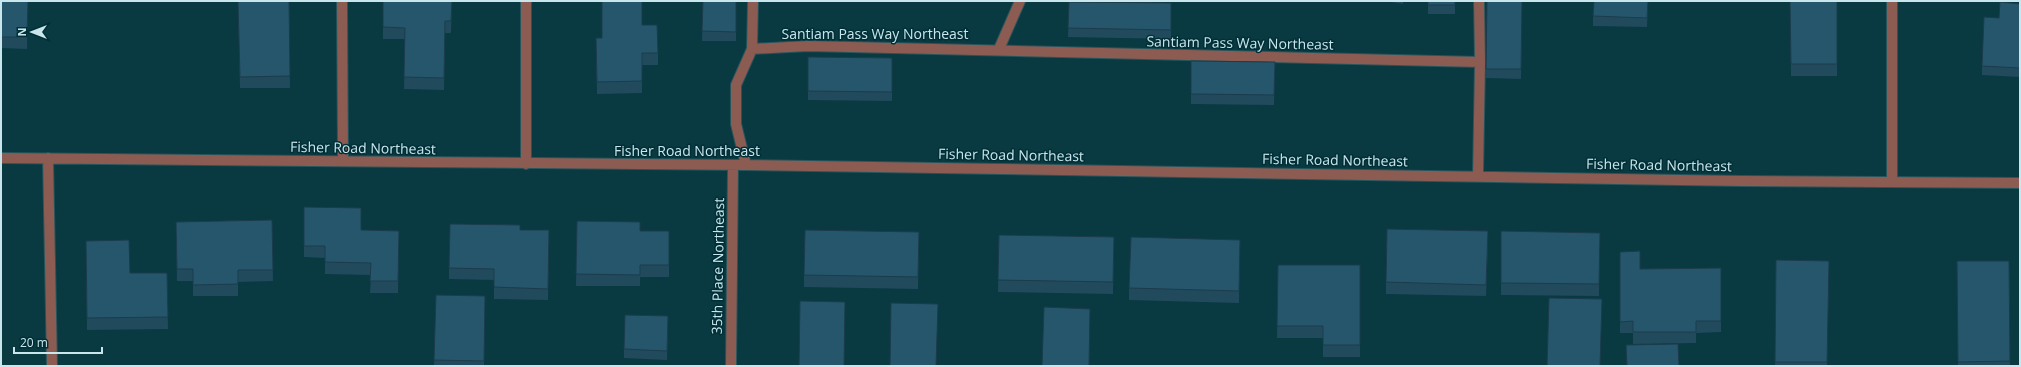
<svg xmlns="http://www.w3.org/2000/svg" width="2021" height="367" viewBox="0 0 2021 367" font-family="'Open Sans',sans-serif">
<rect width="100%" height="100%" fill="#093941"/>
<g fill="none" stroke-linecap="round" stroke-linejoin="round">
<defs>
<path id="minor" d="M342,1L343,161
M752,49L808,46L1480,62
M999,49L1020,1
M1,158L746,165L1742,181L2020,183
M48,158L52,366
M526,164V1
M746,165L736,124V85L752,49L753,1
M1478,176L1480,62L1479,1
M1892,182V1
M731,366L733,165"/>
</defs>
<use href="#minor" stroke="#28555c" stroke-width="12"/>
<use href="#minor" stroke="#8c5c53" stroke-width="10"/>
</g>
<path fill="#214a5d" d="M1,1H28L27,49L1,48Z
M238,1H289L290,88H240Z
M383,1H452L451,33H445L444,90L404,89L405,39H383Z
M703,1H736V41H702Z
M1385,1H1403V4Z
M1428,1H1455V14H1428Z
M1487,1H1522L1521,79L1486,78Z
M1648,1L1647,27L1593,26V16Z
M1790,1H1837V76H1791Z
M1069,2L1171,3V39L1068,37Z
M2020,4V77L1982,75V66L1999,18Z
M642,25L658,53V65H642V93L597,94L596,50Z
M808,57L892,58V101L808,100Z
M1191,61L1275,62L1274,105L1191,104Z
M304,207L361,230L399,231L398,293H370L371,275L325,274V258L304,257Z
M272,220L273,281L238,282V296H193V281H177L176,222Z
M577,221L640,231H669V277H640V286H576Z
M520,230H549L548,300L494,299V280L449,279V268Z
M1501,231L1600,233L1599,296L1501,295Z
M919,232L918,289L804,287V275Z
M999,235L1114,237L1113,294L998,292Z
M86,241L130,273H167L168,329L87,330Z
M1488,243L1486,296L1386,294V282Z
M1240,251L1239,303L1129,300V288Z
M1620,252L1640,269L1721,268V332L1696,333V343L1633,344V333H1620Z
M1776,260L1829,261L1827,366H1775Z
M1957,261H2009L2010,366H1958Z
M1278,265H1360V357H1323V338H1277Z
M436,295L485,296L484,366H434Z
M668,325L667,360L624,358V349Z"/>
<path fill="#26566c" stroke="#1b3c4c" d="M1,1H28L27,37H1Z
M238,1H289L290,76L240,77Z
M383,1H452L451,21H445L444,78L404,77L405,28L383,27Z
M602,1H642V25H657L658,53H642V81L597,82L596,38H602Z
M703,1H736V32L702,31Z
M1428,1H1455V5H1428Z
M1487,1H1522L1521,69H1486Z
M1594,1H1648L1647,18L1593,16Z
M1790,1H1837V64H1791Z
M1069,2L1171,3V30L1068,28Z
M2000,2L2020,4V68L1982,66L1984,17L1999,18Z
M808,57L892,58V92L808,91Z
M1191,61L1275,62L1274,95L1191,94Z
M304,207L361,208V230L399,231L398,281H370L371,263L325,262V246H304Z
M272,220L273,270H238V284L193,285V269H177L176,222Z
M577,221L640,222V231H669V265H640V275L576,274Z
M450,224L520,225V230H549L548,289L494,287V269L449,268Z
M1387,229L1488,231L1486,285L1386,282Z
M805,230L919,232L918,277L804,275Z
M1501,231L1600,233L1599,284L1501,283Z
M999,235L1114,237L1113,282L998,280Z
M1131,237L1240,240L1239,291L1129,288Z
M129,240L130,273H167L168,317L87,318L86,241Z
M1640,251V269L1721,268V321H1696V332H1633V321L1620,322V252Z
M1776,260L1829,261L1827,362H1775Z
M1957,261H2009L2010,361L1958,362Z
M1278,265H1360V345H1323V326H1277Z
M436,295L485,296L484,361L434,360Z
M1549,298L1602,299L1600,366H1547Z
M800,301L845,302L844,366H799Z
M891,303L938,304L936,366H890Z
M1044,307L1090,309L1089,366H1042Z
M625,315L668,316L667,351L624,349Z
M1678,344L1679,366H1627L1626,345Z"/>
<g text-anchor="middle" stroke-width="3" stroke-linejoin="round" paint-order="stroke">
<g font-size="14" fill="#c9e6ec" stroke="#002f37">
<text x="875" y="39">Santiam Pass Way Northeast</text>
<text transform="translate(1240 43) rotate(1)" y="5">Santiam Pass Way Northeast</text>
<text transform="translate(363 148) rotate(1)" y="5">Fisher Road Northeast</text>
<text x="687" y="156">Fisher Road Northeast</text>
<text transform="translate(1011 155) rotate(1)" y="5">Fisher Road Northeast</text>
<text transform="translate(1335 160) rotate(1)" y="5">Fisher Road Northeast</text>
<text transform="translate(1659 165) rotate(1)" y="5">Fisher Road Northeast</text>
<text transform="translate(718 266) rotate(-89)" y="5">35th Place Northeast</text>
</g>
</g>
<rect width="2021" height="367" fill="none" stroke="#c9e6ec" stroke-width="4"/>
<g transform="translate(32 32) rotate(270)" stroke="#002f37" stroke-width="3" paint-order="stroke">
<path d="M0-3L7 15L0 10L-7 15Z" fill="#c9e6ec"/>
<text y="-6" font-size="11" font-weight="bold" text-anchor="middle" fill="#c9e6ec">N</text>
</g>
<path d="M14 347v6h88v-6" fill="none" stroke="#c9e6ec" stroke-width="2"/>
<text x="20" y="347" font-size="12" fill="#c9e6ec" stroke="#002f37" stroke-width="3" paint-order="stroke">20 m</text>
</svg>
